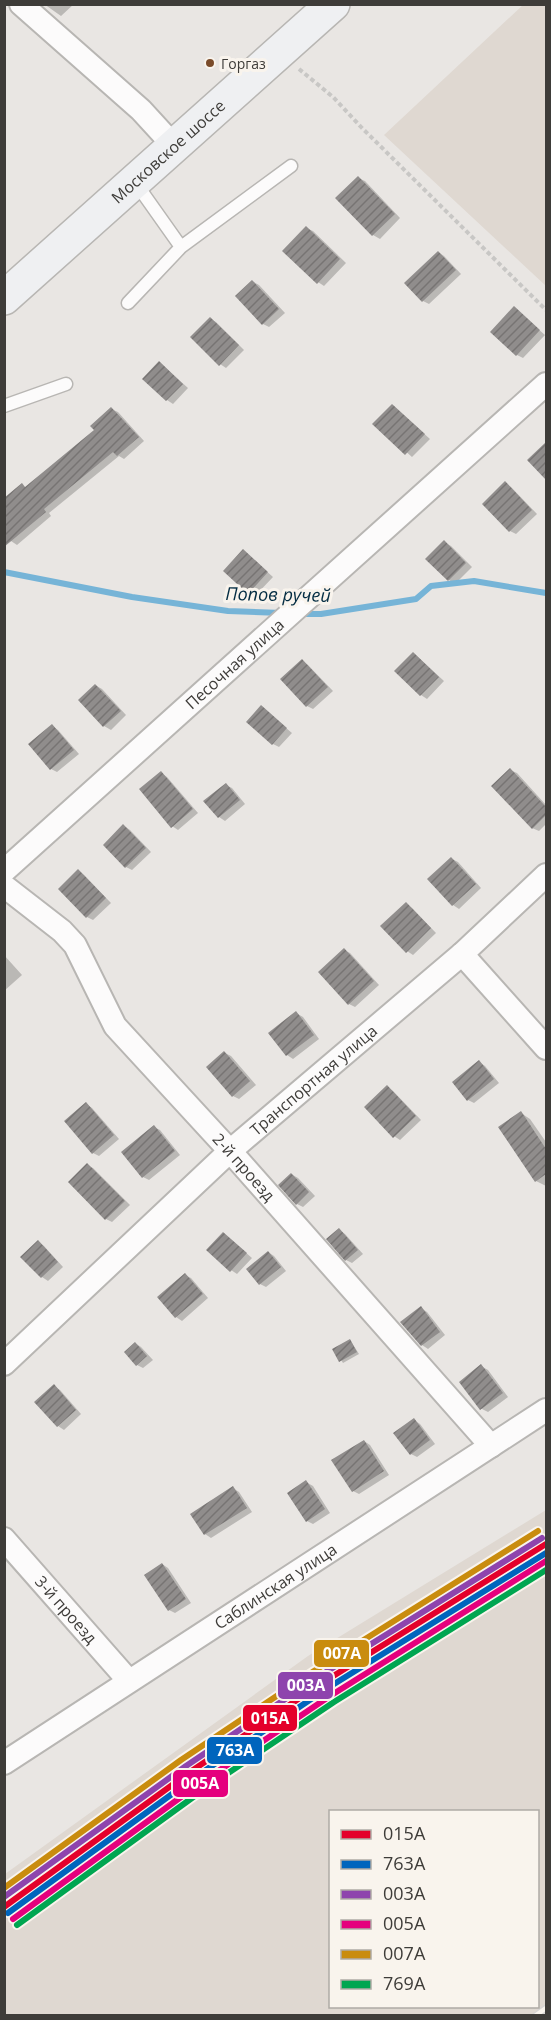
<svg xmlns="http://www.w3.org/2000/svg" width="551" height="2020" viewBox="0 0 551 2020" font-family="'Open Sans',sans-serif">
<defs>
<pattern id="building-hatch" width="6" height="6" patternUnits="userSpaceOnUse" patternTransform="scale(1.5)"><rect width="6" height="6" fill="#908d8c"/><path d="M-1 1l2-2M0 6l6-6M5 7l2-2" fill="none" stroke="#777473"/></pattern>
</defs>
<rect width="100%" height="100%" fill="#e9e6e3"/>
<path fill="#dfd8d1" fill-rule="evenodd" d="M524,4L546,5V286L384,135Z
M546,1510V2015H5V1874L308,1656ZM330,1812H538V2006H330Z"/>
<path fill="#0003" d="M44,4H74L61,16Z
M358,178L365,181L400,218L380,239L373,235L338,198Z
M306,228L313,231L346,263L324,286L318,282Z
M438,252L444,256L461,274L429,304L423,301Z
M252,281L259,285L285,313L269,327L263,324Z
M514,308L545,335L523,358L517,355Z
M210,319L216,322L244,350L226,368L220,364Z
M160,363L188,388L173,404L167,400Z
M392,405L430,439L412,457L375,424Z
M111,409L118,412L144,441L124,459L119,456L49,513L51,516L17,545L11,541L4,533L96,430Z
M505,483L511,487L537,514L516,534L510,531Z
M444,542L451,546L472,567L455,584L449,580L427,559Z
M244,551L273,577L255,596L249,593Z
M413,654L419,658L444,681L427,699L421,695L396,671Z
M302,661L308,665L333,691L313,709L307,706Z
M95,685L102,689L126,715L111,730L104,726L80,700Z
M261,707L292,733L279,747L273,744Z
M52,726L58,730L79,754L57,772L51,769Z
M510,770L517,773L546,805V824L539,831L532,828Z
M161,773L167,777L198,813L178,830L172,826Z
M226,785L232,788L245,804L225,821L219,817Z
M124,826L130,830L151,852L132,870L126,867Z
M452,859L458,862L481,888L459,909L453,905Z
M78,871L84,875L111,903L93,920L87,917Z
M406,904L412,908L436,933L413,955L407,951Z
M344,950L350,953L379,985L355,1007L349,1004Z
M4,955L22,975L4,991Z
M296,1013L303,1017L319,1039L293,1059L287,1055Z
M225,1053L231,1056L256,1085L239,1099L233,1096Z
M479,1062L485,1066L499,1083L474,1103L468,1100Z
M387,1087L393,1091L421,1120L400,1140L394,1136Z
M86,1104L92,1108L119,1139L99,1156L93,1153Z
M521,1113L530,1119L546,1142V1186L536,1181Z
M154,1127L160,1130L180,1155L149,1180L143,1177Z
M87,1165L93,1168L130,1205L112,1222L106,1219Z
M291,1174L298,1178L315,1196L303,1207L297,1204Z
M339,1230L345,1234L363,1254L352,1263L346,1260Z
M223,1233L252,1258L237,1274L231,1270Z
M38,1242L44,1246L63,1267L48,1281L42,1277Z
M268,1252L274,1256L286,1271L266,1287L260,1284Z
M185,1275L191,1278L208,1298L182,1321L176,1317Z
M421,1308L427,1312L445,1335L428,1349L422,1345Z
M350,1340L359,1354L343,1363L334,1349Z
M135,1343L141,1347L153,1360L143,1368L137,1365Z
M481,1366L488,1370L508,1397L488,1412L482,1409L461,1382Z
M54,1386L60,1390L81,1414L64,1430L58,1426Z
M414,1420L420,1424L435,1444L417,1457L411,1454Z
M364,1441L370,1445L389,1475L359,1494L353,1491Z
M306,1482L313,1486L330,1513L313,1524L307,1521Z
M233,1488L239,1492L252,1512L211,1538L205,1534Z
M162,1564L168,1568L191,1603L175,1613L169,1610Z"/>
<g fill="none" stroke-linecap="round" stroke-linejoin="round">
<path stroke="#76b4d7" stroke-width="6" d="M4,572L132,597L228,611L282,613
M302,614H321L416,599L431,586L474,581L546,593"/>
</g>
<path fill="url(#building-hatch)" d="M358,176L395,214L372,236L335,198Z
M306,226L340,259L317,284L282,251Z
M438,251L456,270L422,302L404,283Z
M252,280L279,309L262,325L235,296Z
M514,306L540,330L516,356L490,332Z
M210,317L239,345L219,366L190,337Z
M159,361L183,384L166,401L142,379Z
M392,404L425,434L405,455L372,424Z
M111,407L139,437L117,456L113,452L44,509L46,512L4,547V498L22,483L25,487L94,430L90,426Z
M546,442V480L527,460Z
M505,481L532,510L509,532L482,504Z
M444,540L466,563L448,581L425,559Z
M243,549L268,572L248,594L223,571Z
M413,652L439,677L420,696L394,671Z
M302,659L328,687L306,707L280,679Z
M95,684L121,711L103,727L78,700Z
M261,705L287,728L272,745L246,722Z
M52,724L74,750L50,770L28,744Z
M510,768L546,807V815L532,829L491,786Z
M161,771L193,809L171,828L139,789Z
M226,783L240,800L218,818L203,801Z
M123,824L146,848L125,868L103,845Z
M451,857L476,884L452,906L427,879Z
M78,869L106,898L86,918L58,889Z
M406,902L431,928L406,953L380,926Z
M344,948L374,981L348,1005L318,972Z
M296,1011L314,1035L286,1056L268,1033Z
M224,1051L250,1081L232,1097L206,1067Z
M479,1060L494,1079L467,1101L452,1082Z
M387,1085L416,1116L393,1138L364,1107Z
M86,1102L114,1135L92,1154L64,1121Z
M521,1111L546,1149V1174L535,1182L498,1127Z
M154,1125L175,1151L142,1178L121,1152Z
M87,1163L125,1201L105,1220L68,1182Z
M291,1173L309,1192L296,1205L278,1185Z
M339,1228L358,1250L345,1261L326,1239Z
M223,1232L247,1253L230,1272L206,1250Z
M38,1240L58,1262L41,1278L20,1257Z
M268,1251L281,1267L259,1285L246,1269Z
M185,1273L203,1294L175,1318L157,1297Z
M421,1306L440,1332L421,1346L400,1322Z
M350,1339L357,1352L339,1362L332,1349Z
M135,1342L147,1356L136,1366L124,1352Z
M481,1364L503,1393L480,1410L459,1382Z
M54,1384L76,1410L57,1427L34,1402Z
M414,1418L430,1440L410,1455L393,1433Z
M364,1440L384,1471L352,1492L331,1460Z
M306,1480L325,1509L306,1522L287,1493Z
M233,1486L247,1508L204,1535L190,1514Z
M162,1563L186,1599L168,1611L144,1575Z"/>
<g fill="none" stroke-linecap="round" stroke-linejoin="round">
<defs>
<path id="service" d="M135,182L181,247
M128,303L181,247L291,166
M4,406L66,384"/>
<g id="minor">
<path d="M21,4L141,110L174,146"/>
<path id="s1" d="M4,871L546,384"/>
<path id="s2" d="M4,886L62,931L75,945L115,1026L230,1151L491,1446"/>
<path d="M462,954L546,1048"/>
<path id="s3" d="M4,1364L230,1151L462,954L546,875"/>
<path id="s4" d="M4,1539L129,1681"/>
<path id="s5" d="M4,1763L546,1410"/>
</g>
<g id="secondary">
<path id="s6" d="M4,298L333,4"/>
</g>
</defs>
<use href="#service" stroke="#b8b6b3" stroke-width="15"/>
<use href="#minor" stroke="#b8b6b3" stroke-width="26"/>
<use href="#secondary" stroke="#b8b6b3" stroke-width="36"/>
<path stroke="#c8c7c5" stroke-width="4" stroke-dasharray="4.5 3" stroke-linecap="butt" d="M299,69L333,97L362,128L546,310"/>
<use href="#service" stroke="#fcfbfb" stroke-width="12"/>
<use href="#minor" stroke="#fcfbfb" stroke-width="22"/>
<use href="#secondary" stroke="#eff0f2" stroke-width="33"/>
<defs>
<path id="rail" d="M535,2016L546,2008"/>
</defs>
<use href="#rail" stroke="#d6d5d5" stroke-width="7"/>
<use href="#rail" stroke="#f9f4ed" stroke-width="4.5" stroke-dasharray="14" stroke-linecap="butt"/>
<defs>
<path id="rail-1" d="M4,1907L190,1772L322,1683L546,1544"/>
<path id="rail-2" d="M8,1913L194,1778L326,1689L546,1553"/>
<path id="rail-3" d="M4,1897L186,1766L318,1677L542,1538"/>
<path id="rail-4" d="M13,1919L199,1784L330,1696L546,1561"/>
<path id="rail-5" d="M4,1888L181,1760L314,1671L538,1531"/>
<path id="rail-6" d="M17,1925L203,1790L334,1702L546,1570"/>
</defs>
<use href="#rail-1" stroke="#f9f4ed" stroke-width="10"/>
<use href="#rail-2" stroke="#f9f4ed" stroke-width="10"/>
<use href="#rail-3" stroke="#f9f4ed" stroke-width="10"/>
<use href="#rail-4" stroke="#f9f4ed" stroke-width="10"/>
<use href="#rail-5" stroke="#f9f4ed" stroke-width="10"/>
<use href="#rail-6" stroke="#f9f4ed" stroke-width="10"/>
<use href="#rail-1" stroke="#e4002b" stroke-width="6"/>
<use href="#rail-2" stroke="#0065bd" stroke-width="6"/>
<use href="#rail-3" stroke="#8e44ad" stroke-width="6"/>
<use href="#rail-4" stroke="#e5007d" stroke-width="6"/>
<use href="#rail-5" stroke="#c98c0e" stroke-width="6"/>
<use href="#rail-6" stroke="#00a651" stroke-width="6"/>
</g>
<circle fill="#7a4b2a" stroke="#f9f4ed" stroke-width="2" cx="210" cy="63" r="5"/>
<g text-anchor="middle" stroke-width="6" stroke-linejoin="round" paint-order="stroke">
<g font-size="14" fill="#3e3c39" stroke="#f9f4ed" text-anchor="start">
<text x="221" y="69">Горгаз</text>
</g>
<g font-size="16" fill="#3e3c39" stroke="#f9f4ed">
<text dy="6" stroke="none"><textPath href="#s6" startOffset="220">Московское шоссе</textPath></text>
<text dy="6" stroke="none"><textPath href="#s1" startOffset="310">Песочная улица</textPath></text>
<text dy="6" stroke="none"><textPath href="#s3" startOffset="420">Транспортная улица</textPath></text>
<text dy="6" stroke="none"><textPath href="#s2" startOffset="374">2-й проезд</textPath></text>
<text dy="6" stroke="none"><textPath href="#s5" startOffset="324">Саблинская улица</textPath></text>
<text dy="6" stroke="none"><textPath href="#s4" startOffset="94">3-й проезд</textPath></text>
</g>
<g font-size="18" font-style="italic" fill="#042d43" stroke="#f9f4ed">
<text transform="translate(278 595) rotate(1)" y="6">Попов ручей</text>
</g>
</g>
<g stroke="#f9f4ed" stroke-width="2">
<rect x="313" y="1639" width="57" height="29" rx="6" fill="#c98c0e"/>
<rect x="277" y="1671" width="57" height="29" rx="6" fill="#8e44ad"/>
<rect x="242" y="1704" width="56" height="28" rx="6" fill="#e4002b"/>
<rect x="206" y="1736" width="57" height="29" rx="6" fill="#0065bd"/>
<rect x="172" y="1769" width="57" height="29" rx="6" fill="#e5007d"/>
</g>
<g font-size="16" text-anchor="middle" font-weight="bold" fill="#fff">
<text x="342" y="1659">007А</text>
<text x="306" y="1691">003А</text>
<text x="270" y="1724">015А</text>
<text x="235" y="1756">763А</text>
<text x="200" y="1789">005А</text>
</g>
<rect width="551" height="2020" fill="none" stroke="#3e3c39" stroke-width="12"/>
<rect x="329" y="1810" width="210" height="198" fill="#f9f4ed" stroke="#aeaaa5" stroke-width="1.5"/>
<rect x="341" y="1830" width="30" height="9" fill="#e4002b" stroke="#aeaaa5" stroke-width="1.5"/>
<text x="383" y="1840" font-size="18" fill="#3e3c39">015А</text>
<rect x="341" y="1860" width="30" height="9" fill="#0065bd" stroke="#aeaaa5" stroke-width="1.5"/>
<text x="383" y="1870" font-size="18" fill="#3e3c39">763А</text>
<rect x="341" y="1890" width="30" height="9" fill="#8e44ad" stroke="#aeaaa5" stroke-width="1.5"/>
<text x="383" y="1900" font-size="18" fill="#3e3c39">003А</text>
<rect x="341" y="1920" width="30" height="9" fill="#e5007d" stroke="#aeaaa5" stroke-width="1.5"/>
<text x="383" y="1930" font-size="18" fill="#3e3c39">005А</text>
<rect x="341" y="1950" width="30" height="9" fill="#c98c0e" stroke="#aeaaa5" stroke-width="1.5"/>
<text x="383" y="1960" font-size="18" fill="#3e3c39">007А</text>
<rect x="341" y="1980" width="30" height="9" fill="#00a651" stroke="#aeaaa5" stroke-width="1.5"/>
<text x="383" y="1990" font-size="18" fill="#3e3c39">769А</text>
</svg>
